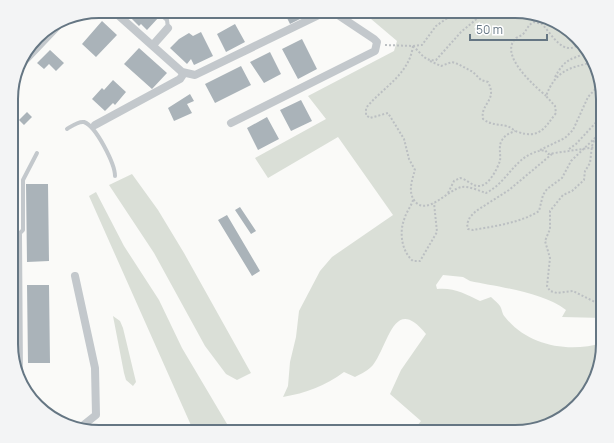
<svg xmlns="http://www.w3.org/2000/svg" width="614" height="443" viewBox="0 0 614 443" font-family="Manrope,sans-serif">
<rect width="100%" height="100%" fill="#fafaf8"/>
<path fill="#dadfd7" d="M520,11L569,29L594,60L603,94V318L562,317L566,310C543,292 498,287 470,281L463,277L443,275L436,285L437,289C453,287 466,294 480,301L491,297C494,300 498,303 500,306C502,309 502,314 505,317C528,346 568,353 603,343V349L585,398L554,423L515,432H412L421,421L390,394L401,370L426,334C394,294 389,344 373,365C369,370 361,374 355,377L344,372C325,386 306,393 283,397L288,386L290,362L296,337L299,311L320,271L332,257L393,215L338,137L268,178L255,158L326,119L308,96L394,51L397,41L364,13Z
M132,174L158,210L184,253L251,373L237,380L226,374L205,346L154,253L109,185Z
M96,192L124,246L159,300L182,348L230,429L224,432H194L89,196Z
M113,316L120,321L123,328L136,382L133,386L126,380L124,373Z"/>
<path fill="#aab3b9" d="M307,13L308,15L290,24L286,16L283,18L281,14Z
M128,15H157L159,17L147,30L141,24L139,26Z
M102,21L117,35L96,57L82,44Z
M235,24L245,42L226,52L217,34Z
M201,32L213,56L194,65L191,59L187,64L170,48L179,39L189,33L193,36Z
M302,39L317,69L298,79L282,49Z
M139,48L167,73L152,89L124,64Z
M50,50L64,63L56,71L49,64L44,69L37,63Z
M270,52L281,74L264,83L250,62Z
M241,66L251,85L215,103L205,84Z
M113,80L126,92L115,105L113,103L105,111L92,99L102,88L104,90Z
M190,94L194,101L187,104L192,113L174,121L168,108Z
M301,100L312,121L291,131L280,110Z
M27,112L32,117L24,125L19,120Z
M267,117L279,139L258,150L247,128Z
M12,173H13L14,211H12Z
M26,184H48L49,261L27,262Z
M240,207L256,231L251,234L235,210Z
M227,215L260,271L252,276L218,220Z
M27,285H49L50,363H28Z"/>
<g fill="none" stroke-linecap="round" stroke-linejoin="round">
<path stroke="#bbbfc2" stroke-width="2" stroke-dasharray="2 2" stroke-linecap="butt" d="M385,45L413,46C409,75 383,87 366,108V115L370,118L388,113L404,139L409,159L415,170C412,180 408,191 414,200C426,218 448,189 462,187C470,186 479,191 486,193C510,181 515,153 545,150L548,154L603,146
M413,46C421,53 425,62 436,60L461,32L485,12
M413,46L422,45L436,26L456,12
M430,61L441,66L452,62L458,64L473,72L481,80L488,82C498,101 480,103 483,119C491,125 497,124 507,126C511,127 514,131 518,132C539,139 544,129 556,113L555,106L546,96C556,70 569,68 594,62
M555,77C565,59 570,59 588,53
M546,96C535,86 498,55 516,38C519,36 522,36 524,33C528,28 528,25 534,22L542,24C551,33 564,59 580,43
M603,133L595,138L592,146L590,163L585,171L584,180L572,191L563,195L550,211V229L545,241L550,258L547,286L550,291L557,293L573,291L595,302L603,300
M569,149L576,144L601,117L603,106
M540,150L565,138L573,130L588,97L600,84
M552,154L509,190L476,211L470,217L467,224L468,229L473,230C495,226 520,223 539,211L543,195L547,189L562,178L571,161L595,138
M448,193L454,181L460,178C467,179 473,187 479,186C489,186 497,169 500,161C501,154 498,146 502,140C505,135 510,133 515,131
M413,200C411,207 406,212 404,220C399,233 402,252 413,261H420L437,232L434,203"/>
<path stroke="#c3c8cc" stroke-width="4" d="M161,15L167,20L168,28
M67,129C72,126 78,121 84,122C96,126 115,164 115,176
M12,233L18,235L23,230V180L37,153"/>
<path stroke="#c3c8cc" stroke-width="8" d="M118,15L182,72L195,75L323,13
M153,45L168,28
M231,123L375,51L377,42L374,39L335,13
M95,125L180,79L184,73
M18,235L19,376
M75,276L95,368L96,415L81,427"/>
<path stroke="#c3c8cc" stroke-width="10" d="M20,64L59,23"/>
</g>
<path d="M0 0H614V443H0ZM99 18H515A81 81 0 0 1 596 99V344A81 81 0 0 1 515 425H99A81 81 0 0 1 18 344V99A81 81 0 0 1 99 18Z" fill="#f3f4f5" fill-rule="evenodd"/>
<path fill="none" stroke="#657683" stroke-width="2" d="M99 18H515A81 81 0 0 1 596 99V344A81 81 0 0 1 515 425H99A81 81 0 0 1 18 344V99A81 81 0 0 1 99 18Z"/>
<path d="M470 34v6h77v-6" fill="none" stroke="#657683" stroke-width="2"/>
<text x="476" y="34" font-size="12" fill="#657683" stroke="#ffffff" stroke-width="3" paint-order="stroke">50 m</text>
</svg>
